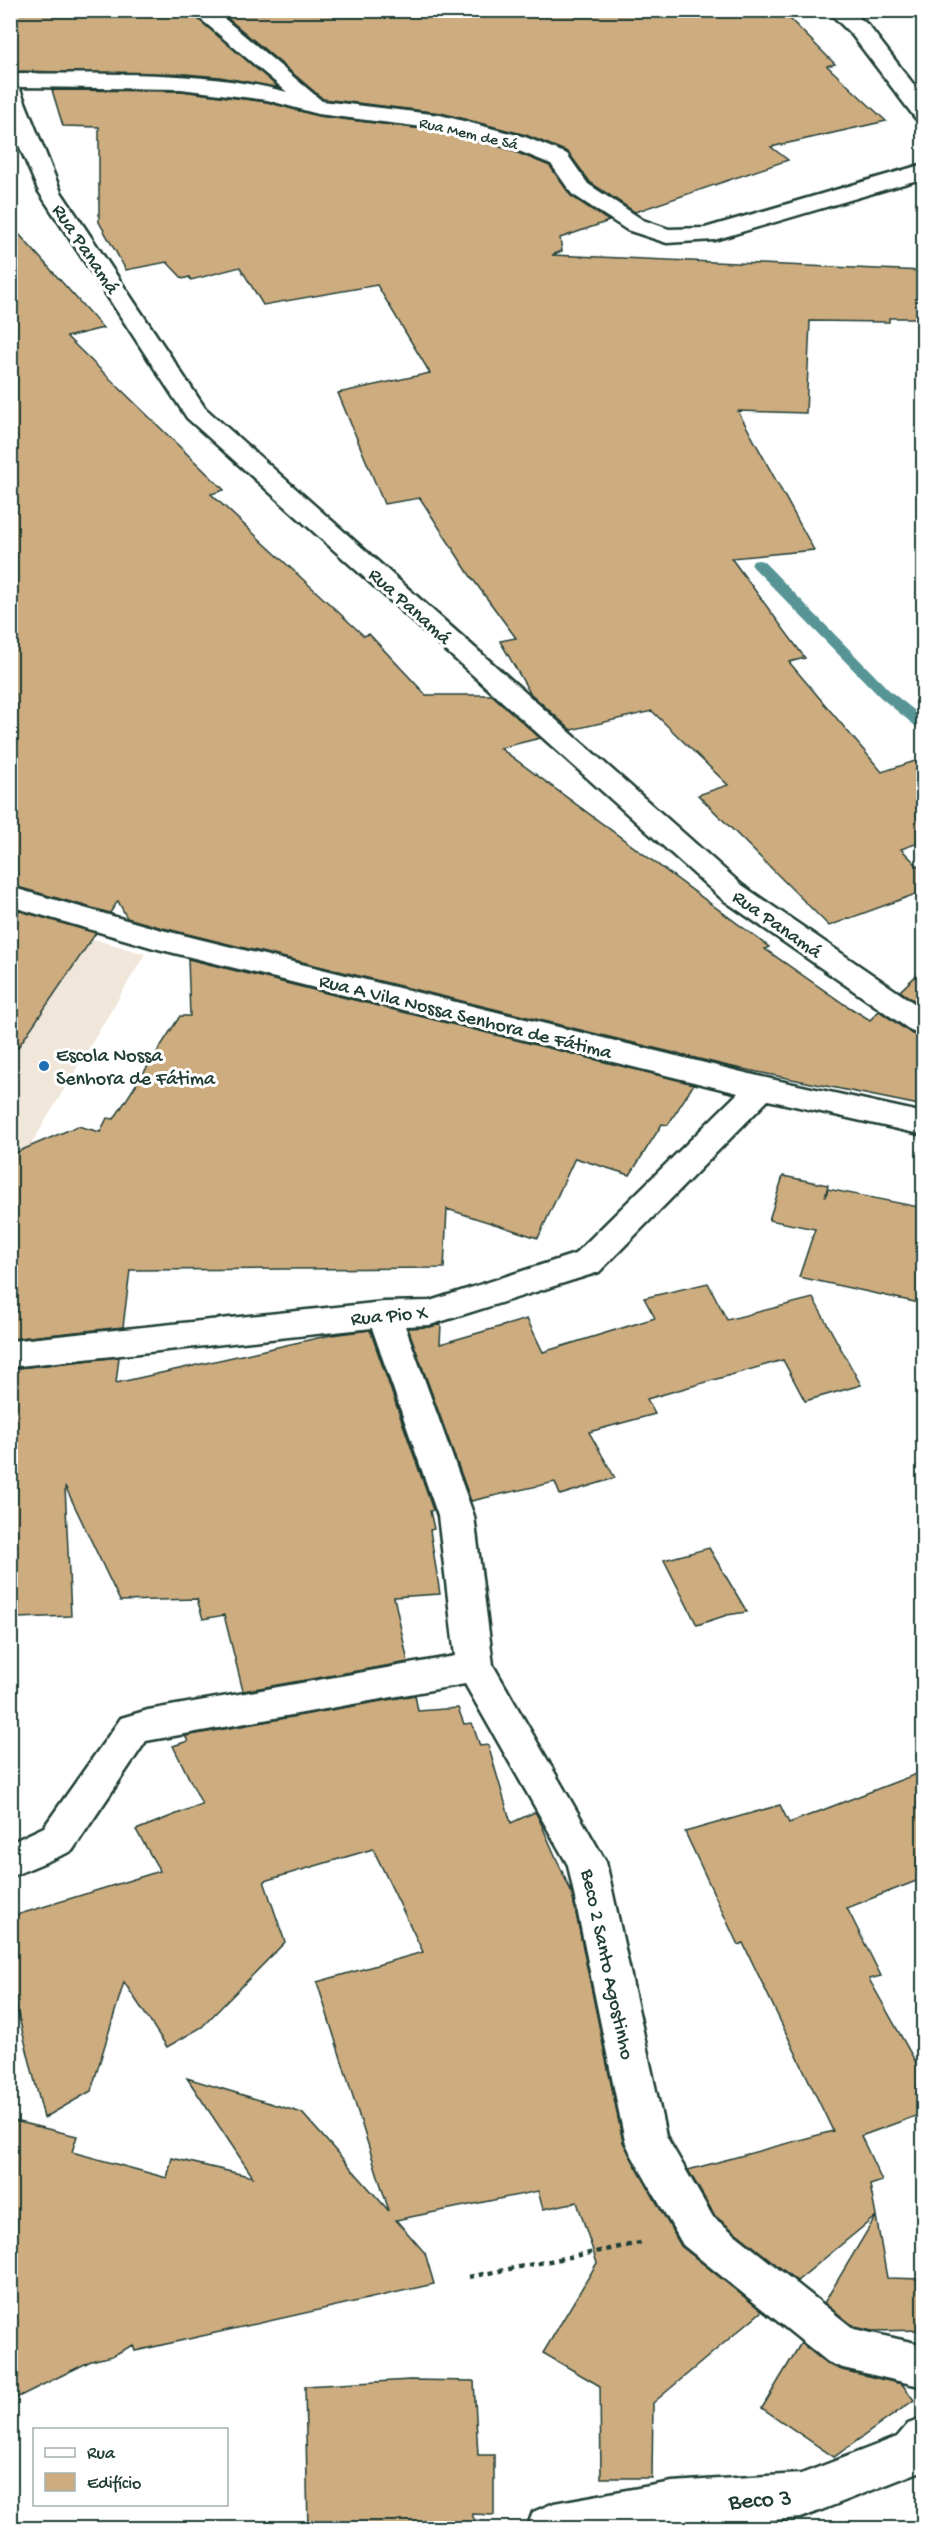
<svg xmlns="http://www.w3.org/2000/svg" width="934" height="2539" viewBox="0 0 934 2539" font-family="'Gochi Hand',sans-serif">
<rect width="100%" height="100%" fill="#fff"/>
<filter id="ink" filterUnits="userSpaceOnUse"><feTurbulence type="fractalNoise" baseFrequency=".0167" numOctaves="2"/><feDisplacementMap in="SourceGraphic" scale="12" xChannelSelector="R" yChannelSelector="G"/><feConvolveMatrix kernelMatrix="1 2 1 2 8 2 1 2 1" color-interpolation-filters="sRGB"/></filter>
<g filter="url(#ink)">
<path fill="#f0e6d9" d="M11,915L145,954L11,1178Z"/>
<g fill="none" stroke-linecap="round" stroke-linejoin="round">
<path fill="#579495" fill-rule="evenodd" d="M758,560L763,561L890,691L924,718V731L919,729L880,697L753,567L751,564L753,561Z"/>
</g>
<path fill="#cdac80" stroke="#1f3d34" stroke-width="1.5" d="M10,10H188L279,88L220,77L185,74L10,71Z
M218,10H781L835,64L827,66L886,121L771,147L788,160L635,212L590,182L568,152L526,135L441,113L323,99Z
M52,90L181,91L267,102L318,116L439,131L508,149L550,166L571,196L609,221L560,238L562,251L552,255L924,271V318H889V322L810,321L806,413L738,411L814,550L731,558L805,658L789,662L882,772L924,758V841L901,849L924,872V891L829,926L698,795L728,785L652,711L571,730L530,693L500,641L516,638L469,574L420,498L384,504L338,393L430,373L377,285L263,305L240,267L191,280L189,277L183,279L167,262L126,270L99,222V127L63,126Z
M10,224L103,328L67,337L224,490L211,494L364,636L369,634L426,695H492L540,738L500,748L769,947L765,949L844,1004L870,1020L879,1011L912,1034L924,1037V1106L728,1066L159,927L127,918L118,901L110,913L10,885Z
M10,908L96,933L10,1059Z
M188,959L694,1084L668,1125L662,1124L630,1175L575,1158L538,1238L447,1209L444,1268L130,1270L123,1327L10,1339V1155L78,1126L100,1132L107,1118L114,1119L180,1016H190Z
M924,968V1007L900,991Z
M783,1176L828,1185L825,1198L828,1189L924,1208V1304L799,1277L815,1229L769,1220Z
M708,1283L727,1320L813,1298L861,1385L805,1401L783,1360L647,1399L655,1414L589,1432L615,1478L560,1495L555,1482L471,1501L408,1328L430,1327L441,1324L440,1344L527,1319L543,1352L655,1318L644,1298Z
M370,1330L433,1510L430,1511L434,1529L430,1530L440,1594L394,1597L408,1662L243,1691L224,1615L203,1619L197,1599L120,1601L65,1486L71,1616L18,1618L19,1601H10V1369L119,1357L116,1383L331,1335Z
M709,1548L747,1612L727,1615L697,1625L664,1560Z
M415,1695L418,1711L458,1708L464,1724L472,1723L480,1746L488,1745L511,1823L535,1812L539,1819L572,1894L623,2142L681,2246L762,2311L653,2403L652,2478H601L600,2386L543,2353L597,2263L577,2202L543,2209L538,2191L396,2220L425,2253L434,2284L135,2351L133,2345L112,2356L91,2361L10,2401V2120L77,2136L72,2152L167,2178L172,2158L253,2177L187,2078L302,2113L389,2211L317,1982L423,1952L373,1849L264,1881L285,1942L202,2027L167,2047L124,1982L91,2091L44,2118L10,1982V1917L160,1871L136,1830L202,1804L173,1746L188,1741L185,1736Z
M924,1771V1878L847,1908L881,1976L869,1979L924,2077V2113L861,2136L882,2181L870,2185L876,2216L797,2281L715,2216L688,2170L833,2131L743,1943L738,1945L685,1832L780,1805L789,1823Z
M876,2216L887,2278L924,2279V2330L872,2331L855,2327L824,2303Z
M801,2343L827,2364L842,2370L902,2384L914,2400L834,2457L762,2408Z
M410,2380L474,2381L478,2455H494V2515L472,2514L478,2529H308L305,2386Z"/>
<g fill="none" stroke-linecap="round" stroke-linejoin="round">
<defs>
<path id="minor" d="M190,10H214L322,101L440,115L525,137L567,154L588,184L643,220L669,229L705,228L924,164V178L714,240L667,243L627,230L572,194L551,164L509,147L439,129L318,114L267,100L181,89L19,87L61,192L205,408L742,885L924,1010V1035L913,1032L722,899L187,418L39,192L10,124V73C103,75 198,69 287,92Z
M827,10H850L868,25L924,98V121L916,119L852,35Z
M10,887L158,929L762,1077L924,1113V1135L768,1100L599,1272L430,1325L405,1326L474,1516L493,1665L606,1862L666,2136L713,2217L854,2329L924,2345V2387L843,2368L828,2362L683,2245L631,2154L625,2141L568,1865L465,1684L146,1741L72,1851L10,1877V1843L44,1827L121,1718L148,1710L455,1656L438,1516L372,1328L10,1367V1341L384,1302L430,1301L575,1254L738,1093L154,948L10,906Z
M924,2418V2470L801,2518L658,2528H527L533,2512L554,2503L672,2482L801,2474L897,2437L908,2424Z"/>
</defs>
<use href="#minor" stroke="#1f3d34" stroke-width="5"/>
<path stroke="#1f3d34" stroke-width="4.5" stroke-dasharray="5 5" stroke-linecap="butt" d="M469,2277L645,2242"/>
<use href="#minor" fill="#fff" fill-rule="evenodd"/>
</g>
</g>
<circle fill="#1f6fb2" stroke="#fff" stroke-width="2" cx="44" cy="1066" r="6"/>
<g text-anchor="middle" stroke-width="6" stroke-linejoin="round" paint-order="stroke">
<g font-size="16" fill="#1f3d34" stroke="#fff">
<text transform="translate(469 132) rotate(13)" y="6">Rua Mem de Sá</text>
</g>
<g font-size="20" fill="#1f3d34" stroke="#fff">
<text transform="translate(87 248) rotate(56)" y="7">Rua Panamá</text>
<text transform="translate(411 605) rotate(42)" y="7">Rua Panamá</text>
<text transform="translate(778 923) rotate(35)" y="7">Rua Panamá</text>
<text transform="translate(466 1015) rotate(14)" y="7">Rua A Vila Nossa Senhora de Fátima</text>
<text transform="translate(389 1314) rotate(-5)" y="7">Rua Pio X</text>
<text transform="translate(609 1964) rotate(78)" y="7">Beco 2 Santo Agostinho</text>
</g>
<g font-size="20" fill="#1f3d34" stroke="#fff" text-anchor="start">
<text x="56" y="1061">Escola Nossa<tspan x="56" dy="23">Senhora de Fátima</tspan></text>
</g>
<g font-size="24" fill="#1f3d34" stroke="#fff">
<text transform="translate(760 2498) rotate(-4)" y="8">Beco 3</text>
</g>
</g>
<rect width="934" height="2539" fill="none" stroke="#fff" stroke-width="36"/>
<rect x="18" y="18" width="898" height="2503" fill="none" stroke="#1f3d34" stroke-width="2" filter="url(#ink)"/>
<rect x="33" y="2428" width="195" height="78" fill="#ffffff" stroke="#a5b1ae" stroke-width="1.5"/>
<rect x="45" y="2448" width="30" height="9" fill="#ffffff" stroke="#a5b1ae" stroke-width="1.5"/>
<text x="87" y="2458" font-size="18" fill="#1f3d34">Rua</text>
<rect x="45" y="2473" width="30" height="18" fill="#cdac80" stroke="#a5b1ae" stroke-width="1.5"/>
<text x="87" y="2488" font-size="18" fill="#1f3d34">Edifício</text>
</svg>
